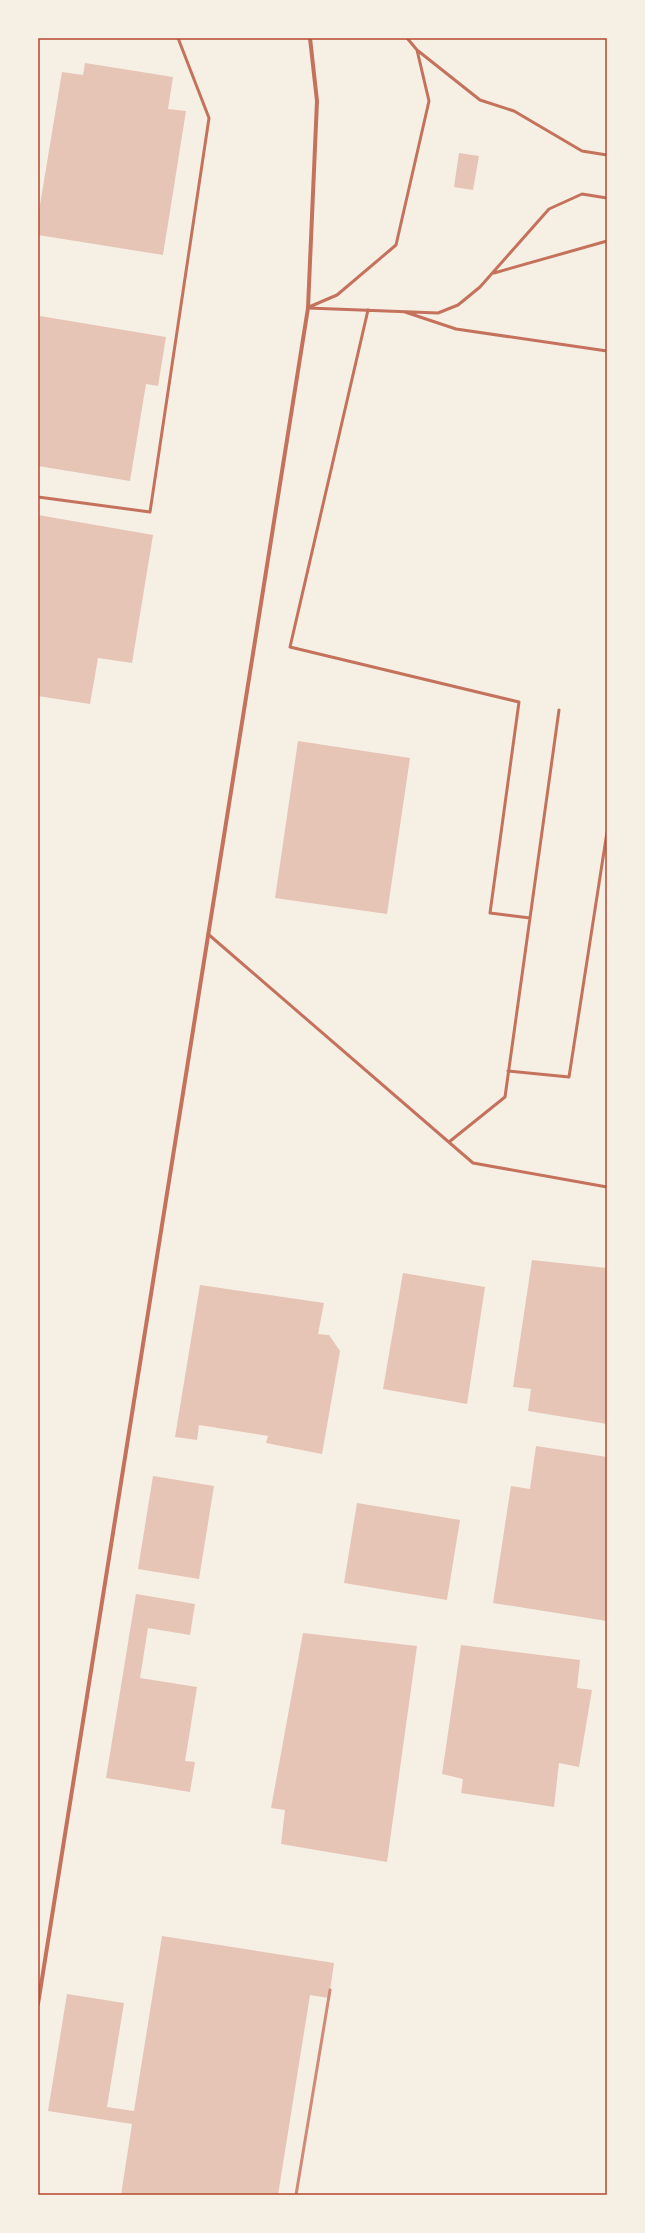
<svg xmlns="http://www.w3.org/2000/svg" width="645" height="2233" viewBox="0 0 645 2233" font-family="'Nunito Sans',sans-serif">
<rect width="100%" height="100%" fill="#f6efe4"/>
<path fill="#e6c5b7" d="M85,63L173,77L168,109L186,111L163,255L38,235V217L62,72L83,75Z
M459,153L479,156L473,190L454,187Z
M40,316L166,337L158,386L146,384L130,481L38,466V330Z
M38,515L153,535L132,663L98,658L90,704L38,696Z
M298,741L410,758L387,914L275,898Z
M532,1260L607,1268V1424L528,1411L531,1389L513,1387Z
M403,1273L485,1287L467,1404L383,1389Z
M200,1285L324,1303L318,1334L329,1335L340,1351L322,1454L266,1443L268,1436L199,1425L197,1440L175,1437Z
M536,1446L607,1457V1621L493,1603L511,1486L530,1489Z
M153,1476L214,1486L199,1579L138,1569Z
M357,1503L460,1520L447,1600L344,1583Z
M136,1594L195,1604L190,1635L148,1628L140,1678L197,1687L185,1761L195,1762L190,1792L106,1778Z
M303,1633L417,1646L387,1862L281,1844L285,1810L271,1808Z
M461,1645L580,1660L577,1688L592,1690L579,1767L559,1763L554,1807L461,1793L463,1779L442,1774Z
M162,1936L334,1963L329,1998L310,1995L278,2195H121L132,2124L48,2111L67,1994L124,2003L107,2107L134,2111Z"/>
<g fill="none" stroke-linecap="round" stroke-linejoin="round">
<path stroke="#c5725c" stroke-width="3" d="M407,38L417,50L480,100L514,111L582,151L607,155
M494,273L607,241
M309,307L337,295L396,245L429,101L417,50
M308,308L438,313L458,305L480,287L549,209L582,194L607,198
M368,310L290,647L519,702L490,913L530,918
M405,312L456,329L607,351
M38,497L150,512L209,118L178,38
M208,934L473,1163L607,1187
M508,1071L569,1077L607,832
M449,1142L505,1097L559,710"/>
<path stroke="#c5725c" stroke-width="4" d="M38,2004L308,308L317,101L310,38"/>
<path stroke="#cf8b77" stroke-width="3" d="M296,2195L330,1990"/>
</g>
<rect width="645" height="2233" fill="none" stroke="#f6efe4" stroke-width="78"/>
<rect x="39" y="39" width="567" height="2155" fill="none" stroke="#b5482f" stroke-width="1.5"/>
</svg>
